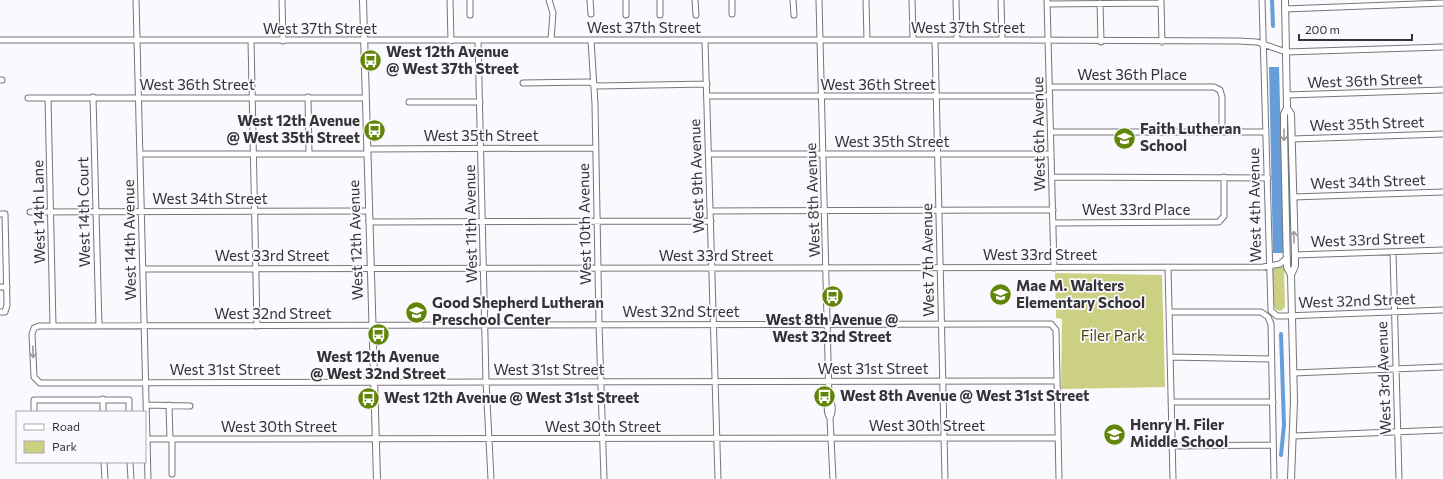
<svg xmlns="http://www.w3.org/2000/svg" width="1443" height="479" viewBox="0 0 1443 479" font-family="Commissioner,sans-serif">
<rect width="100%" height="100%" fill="#faf9fe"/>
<path fill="#ccd082" d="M1273,267H1284L1285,307L1281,311L1276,310L1274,306Z
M1055,273L1162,275L1165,387L1061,389L1062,319L1056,318Z"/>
<path fill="#679ed9" d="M1269,67H1279L1284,253H1273Z"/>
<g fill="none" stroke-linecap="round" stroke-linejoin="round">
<path stroke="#679ed9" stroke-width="4" d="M1272,0L1273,26
M1281,334L1284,425L1281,455"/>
<defs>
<path id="minor" d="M136,0L148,479
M282,0L283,41
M450,0L451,41
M549,0L553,13L551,40
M590,0L591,14
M626,0V15
M660,0V15
M695,0L696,15
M793,0L794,15
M819,0L829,399C827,406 826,412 830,418L833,479
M866,0L867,40
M912,0L913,39
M956,0L957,40
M1001,0L1002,40
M1047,0L1054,268
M1262,0L1271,311L1277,316H1285L1443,310
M1161,1L1162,42
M1100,3L1101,42
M1047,4L1161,3
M1285,9L1443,3
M732,14V0
M470,15V0
M0,40H1002L1238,41L1257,42L1286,52L1443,47
M251,40L257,326
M591,40L595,104L599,324L604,479
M935,40L945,479
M478,41L486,381L491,479
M705,41L718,479
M0,80H2
M523,83L589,82L598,86L707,84
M1050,87H1214L1220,90L1222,97V131
M1287,95L1443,90
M707,96H1050
M93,97L99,326
M308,97L309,154
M28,98H365
M48,98L53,326
M409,102H480
M1051,132H1266
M1292,139L1443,134
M367,149L595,148
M140,154H367
M709,154H1051
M1052,177L1268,178
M1293,197L1443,192
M710,211L1053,210
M30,212L368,211
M0,214H5L7,305L5,312H0
M369,222L711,221
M1053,223L1219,222L1224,216V177
M1393,252L1399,479
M1295,255L1443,250
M1168,267L1173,479
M143,269L1263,267L1280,264L1287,258
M0,287H7
M1169,312H1261L1268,317L1271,324L1274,479
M1170,357L1271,359
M1293,373L1443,367
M1057,381L40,383L34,377L32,334L34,328L39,326L1051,324L1056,330L1059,479
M103,399V412
M829,399C833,405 833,412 830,418
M1171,402H1273
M146,405L190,406
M169,405L170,439
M34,412V400H129V412
M1294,436L1443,430
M148,439L1058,438
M172,439V474
M1172,446L1273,445
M104,462L105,479
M130,462L131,479"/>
<path id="major" d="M363,0L377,479
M1285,0L1287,108L1291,114L1295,255V266L1291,275L1294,401L1291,479
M1287,108L1284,114V133L1287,267L1291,275"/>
</defs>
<use href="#minor" stroke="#76757b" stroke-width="7"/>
<use href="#major" stroke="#76757b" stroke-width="8"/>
<use href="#minor" stroke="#fff" stroke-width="5"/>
<use href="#major" stroke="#fff" stroke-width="6"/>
</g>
<defs><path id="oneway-shaft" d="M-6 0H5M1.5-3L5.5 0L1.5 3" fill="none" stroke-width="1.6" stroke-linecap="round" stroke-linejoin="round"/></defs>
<g stroke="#9a9a9a">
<use href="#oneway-shaft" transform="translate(1284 135) rotate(89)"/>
<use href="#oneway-shaft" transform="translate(1294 237) rotate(-91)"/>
<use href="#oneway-shaft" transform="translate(33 352) rotate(88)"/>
</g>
<defs>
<symbol id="bus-disc" viewBox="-11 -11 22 22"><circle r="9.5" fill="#618506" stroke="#faf9fe"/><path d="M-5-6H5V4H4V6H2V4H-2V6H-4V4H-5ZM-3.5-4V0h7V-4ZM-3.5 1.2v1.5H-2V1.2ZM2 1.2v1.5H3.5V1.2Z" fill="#fff"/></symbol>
<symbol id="school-disc" viewBox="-11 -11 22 22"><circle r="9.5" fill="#618506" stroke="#faf9fe"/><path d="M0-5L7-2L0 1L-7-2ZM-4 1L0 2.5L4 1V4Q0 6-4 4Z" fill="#fff"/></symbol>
</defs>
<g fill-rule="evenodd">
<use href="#bus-disc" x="358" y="48" width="25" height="25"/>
<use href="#bus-disc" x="362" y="118" width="25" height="25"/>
<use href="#school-disc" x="1112" y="126" width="25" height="25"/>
<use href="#school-disc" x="988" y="282" width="25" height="25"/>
<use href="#bus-disc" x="820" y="284" width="25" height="25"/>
<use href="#school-disc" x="404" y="300" width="25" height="25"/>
<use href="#bus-disc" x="366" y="322" width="25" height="25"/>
<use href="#bus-disc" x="812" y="384" width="25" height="25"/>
<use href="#bus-disc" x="356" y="386" width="25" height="25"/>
<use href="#school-disc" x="1102" y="422" width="25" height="25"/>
</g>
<g text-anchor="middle" stroke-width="3.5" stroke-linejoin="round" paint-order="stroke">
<g font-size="15" fill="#343436" stroke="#faf9fe">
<text x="644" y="33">West 37th Street</text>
<text x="968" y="33">West 37th Street</text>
<text x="320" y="34">West 37th Street</text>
<text x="1132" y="80">West 36th Place</text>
<text transform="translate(1365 81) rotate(-2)" y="5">West 36th Street</text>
<text x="197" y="90">West 36th Street</text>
<text x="878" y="90">West 36th Street</text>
<text transform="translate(1367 124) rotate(-2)" y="5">West 35th Street</text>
<text transform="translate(1039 134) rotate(-91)" y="5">West 6th Avenue</text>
<text x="481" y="141">West 35th Street</text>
<text x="892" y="147">West 35th Street</text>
<text transform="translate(697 176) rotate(-92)" y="5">West 9th Avenue</text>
<text transform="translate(1368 182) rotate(-2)" y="5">West 34th Street</text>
<text x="210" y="204">West 34th Street</text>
<text transform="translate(813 200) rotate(-92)" y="5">West 8th Avenue</text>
<text transform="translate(1255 205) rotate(-91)" y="5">West 4th Avenue</text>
<text x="1136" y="215">West 33rd Place</text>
<text transform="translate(39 212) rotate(-91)" y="5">West 14th Lane</text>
<text transform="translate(84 212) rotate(-91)" y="5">West 14th Court</text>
<text transform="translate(471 224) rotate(-91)" y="5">West 11th Avenue</text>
<text transform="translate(585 224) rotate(-91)" y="5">West 10th Avenue</text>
<text transform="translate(130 240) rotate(-91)" y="5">West 14th Avenue</text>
<text transform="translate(356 240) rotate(-92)" y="5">West 12th Avenue</text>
<text transform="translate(1368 240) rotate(-2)" y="5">West 33rd Street</text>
<text x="1040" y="260">West 33rd Street</text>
<text x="272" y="261">West 33rd Street</text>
<text x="716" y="261">West 33rd Street</text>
<text transform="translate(928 260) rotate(-91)" y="5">West 7th Avenue</text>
<text transform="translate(1357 301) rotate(-2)" y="5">West 32nd Street</text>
<text x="681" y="317">West 32nd Street</text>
<text x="273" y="319">West 32nd Street</text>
<text x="873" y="374">West 31st Street</text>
<text x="225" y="375">West 31st Street</text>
<text x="549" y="375">West 31st Street</text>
<text transform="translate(1384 378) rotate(-92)" y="5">West 3rd Avenue</text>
<text x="927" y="431">West 30th Street</text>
<text x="279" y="432">West 30th Street</text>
<text x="603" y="432">West 30th Street</text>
</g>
<g font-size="15" font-weight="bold" fill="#343436" stroke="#faf9fe" text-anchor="start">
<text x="386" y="57">West 12th Avenue<tspan x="386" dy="17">@ West 37th Street</tspan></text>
<text x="360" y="126" text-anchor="end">West 12th Avenue<tspan x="360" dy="17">@ West 35th Street</tspan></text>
<text x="1140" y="134">Faith Lutheran<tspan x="1140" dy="17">School</tspan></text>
<text x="1016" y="291">Mae M. Walters<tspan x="1016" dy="17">Elementary School</tspan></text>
<text x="432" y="308">Good Shepherd Lutheran<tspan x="432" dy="17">Preschool Center</tspan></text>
<text x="832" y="325" text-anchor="middle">West 8th Avenue @<tspan x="832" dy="17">West 32nd Street</tspan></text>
<text x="378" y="362" text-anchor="middle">West 12th Avenue<tspan x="378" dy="17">@ West 32nd Street</tspan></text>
<text x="840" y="401">West 8th Avenue @ West 31st Street</text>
<text x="384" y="403">West 12th Avenue @ West 31st Street</text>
<text x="1130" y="430">Henry H. Filer<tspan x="1130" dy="17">Middle School</tspan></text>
</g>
<g font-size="15" fill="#48490a" stroke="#faf9fe">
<text x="1113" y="341">Filer Park</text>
</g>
</g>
<rect x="16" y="411" width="130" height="52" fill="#faf9fe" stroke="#abaaae"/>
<rect x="24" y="424" width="20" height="6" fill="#ffffff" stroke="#abaaae"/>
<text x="52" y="431" font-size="12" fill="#343436">Road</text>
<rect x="24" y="441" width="20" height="12" fill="#ccd082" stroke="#abaaae"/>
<text x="52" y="451" font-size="12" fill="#343436">Park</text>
<path d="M1299 34v6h113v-6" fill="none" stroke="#343436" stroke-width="2"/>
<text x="1305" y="34" font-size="12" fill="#343436" stroke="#faf9fe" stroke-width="3" paint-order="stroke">200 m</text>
</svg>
